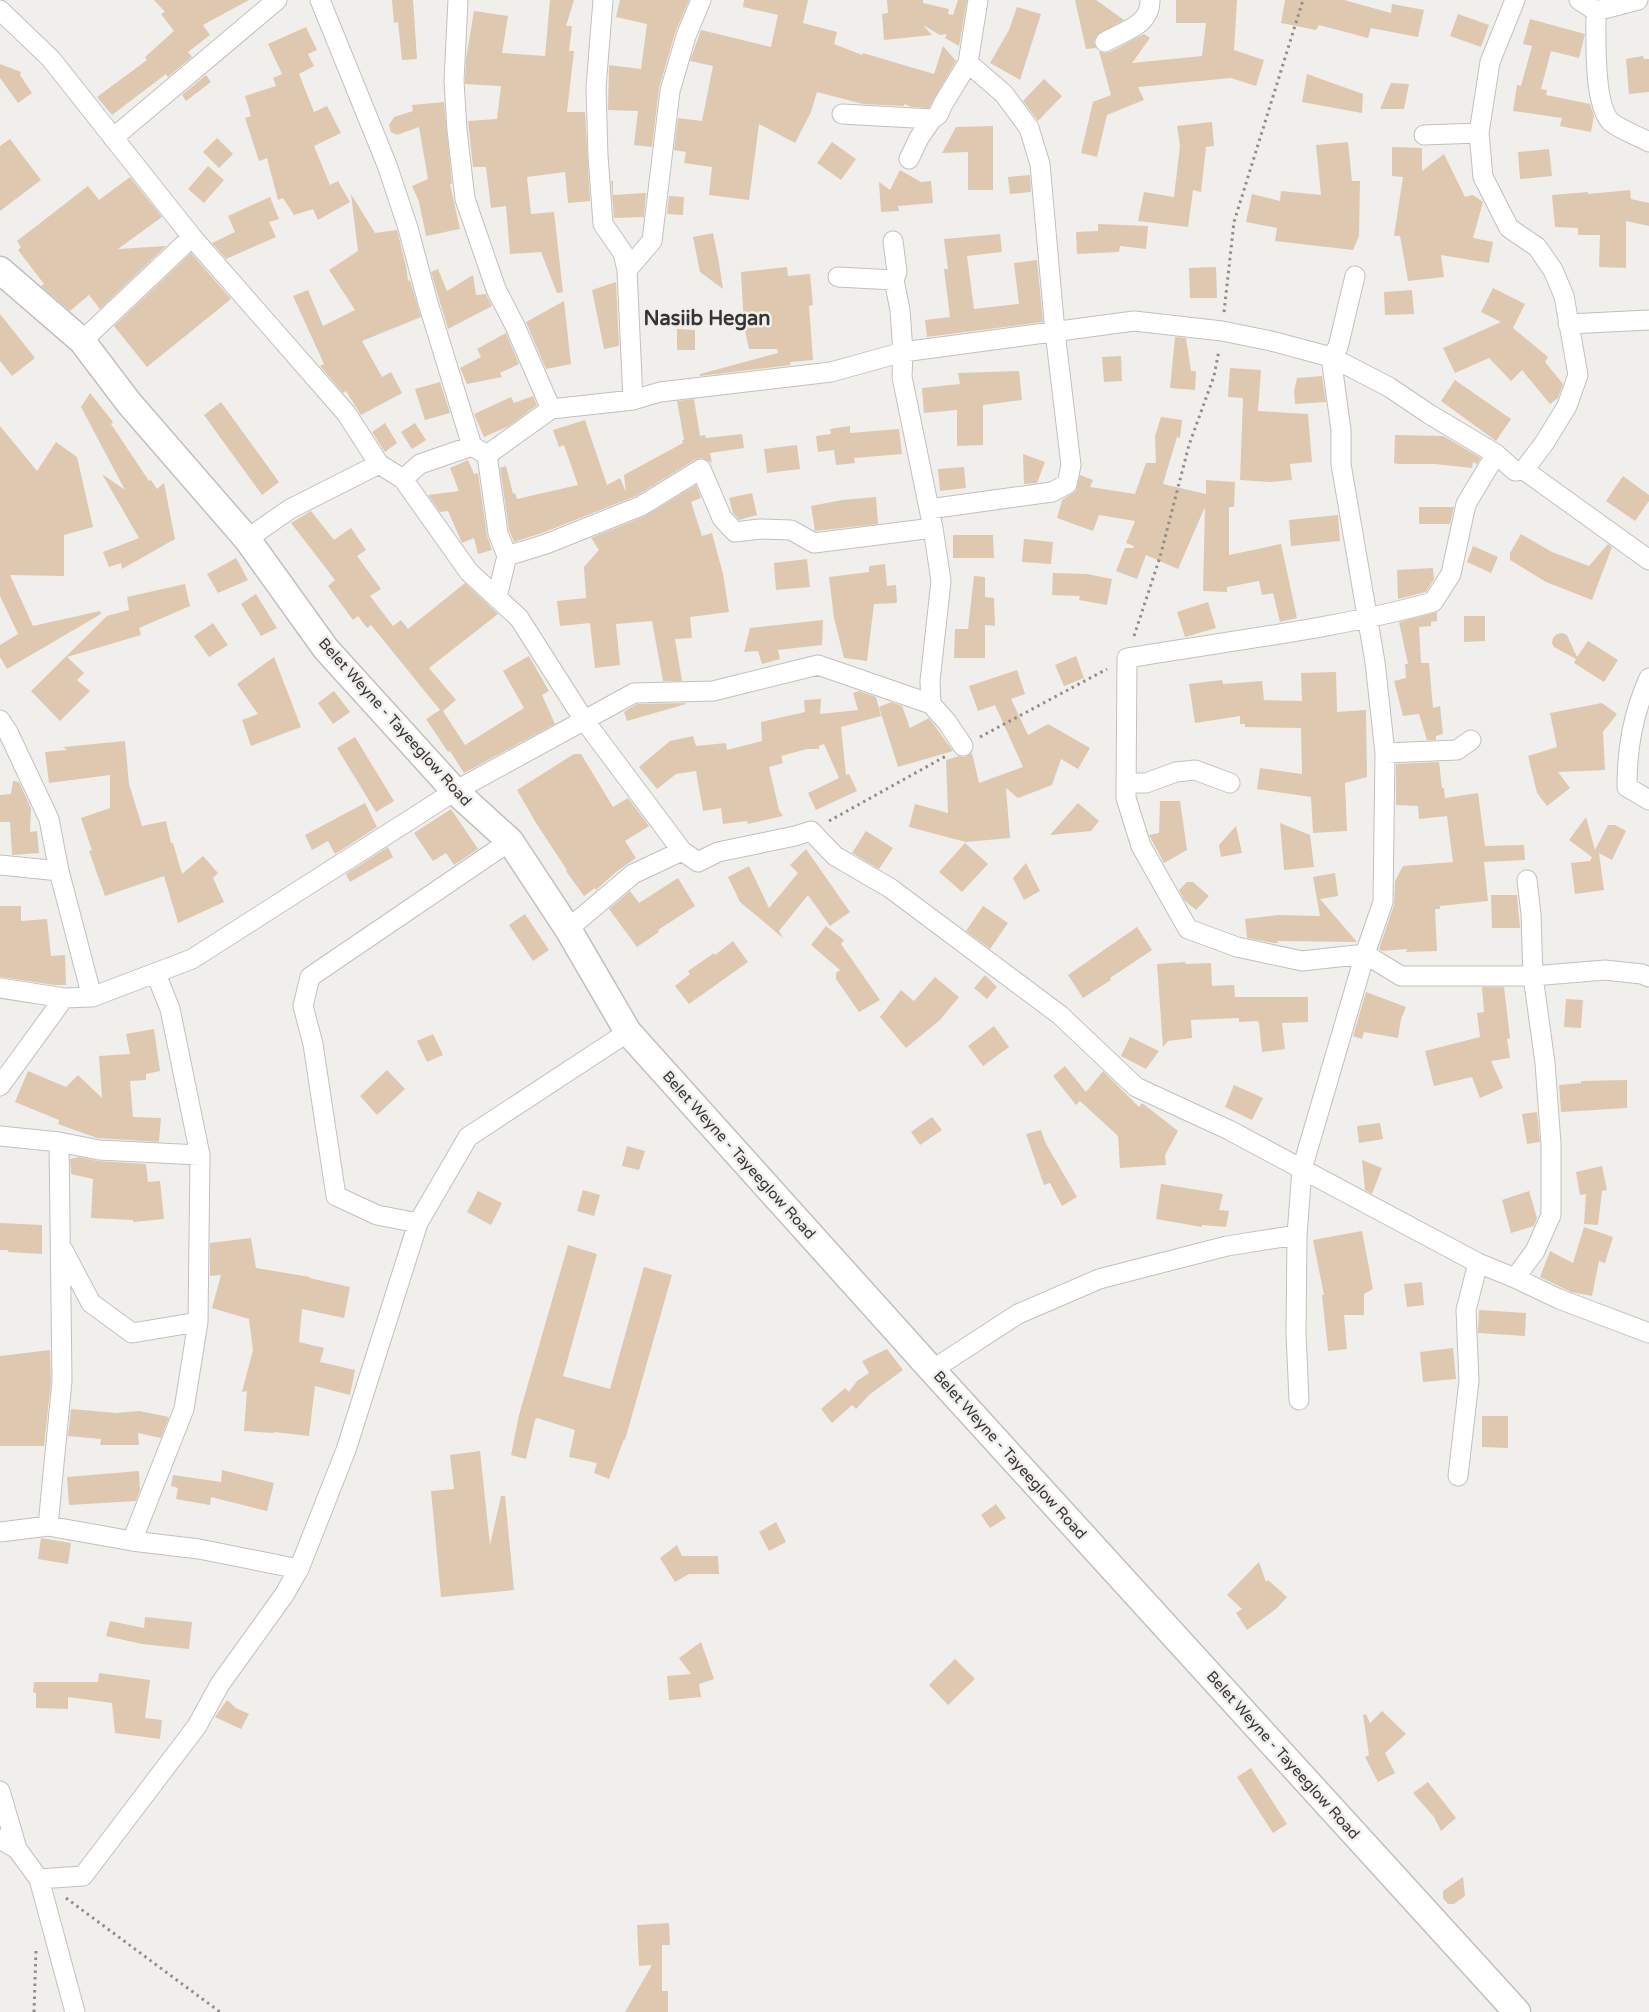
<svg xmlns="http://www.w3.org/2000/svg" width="1649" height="2012" viewBox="0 0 1649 2012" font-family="'Varela Round',sans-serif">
<rect width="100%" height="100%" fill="#f1efec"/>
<path fill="#dec8b0" d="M154,0H249L203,25L210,35L188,52L192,57L168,77L166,74L112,115L97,97L147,60L145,57L174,31L161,14L165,12Z
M392,0H413L417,59L402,60L398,22L394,23Z
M550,0H574L566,26H572L569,51H574L567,112H585L590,201L568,203L565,172L527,177L531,214L554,212L563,292L557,293L541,252L510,254L506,206L491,208L486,167H473L468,121L497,119L501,86L465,84V81L466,59L474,11L508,16L502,53L545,56Z
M620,0H689L675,33L659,88L652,147L634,145L638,111L608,110L609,65L641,69L647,24L616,17Z
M744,0H808L803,23L837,32L834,44L862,55L863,53L934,74L943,46L956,61L929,108L912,107L904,104V106L863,104L817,92L811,112L795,143L759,124L749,200L709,195L712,167L684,163L686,152L674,150L678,118L702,121L713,66L690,61L701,30L771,47L778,15L743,7Z
M887,0H923V3L949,9L948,14L953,15L958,0H967L959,46L945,38L947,34L940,35L923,25L932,35L884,40L882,14L888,13Z
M1075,0H1096L1124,20L1096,36L1094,42L1096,48L1086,49Z
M1176,0H1237L1234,50L1264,60L1256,86L1231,78L1138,87L1144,100L1107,115L1097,157L1081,153L1093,102L1111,95L1099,51L1104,53L1110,52L1144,34L1150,38L1132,63L1202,56L1206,23H1176Z
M1285,0H1344L1391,13L1392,4L1424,10L1418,37L1371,28L1368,38L1319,25L1316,30L1281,23Z
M1017,7L1041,14L1020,80L990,63L1009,30Z
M1458,14L1489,25L1481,47L1450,36Z
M1530,19L1585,34L1579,58L1551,51L1541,89L1547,90L1546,95L1590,104L1594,116L1591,132L1560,126L1562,118L1513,111L1517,85L1521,86L1532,46L1523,44Z
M306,27L317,50L308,54L314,66L299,74L314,112L327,106L341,133L314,146L330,185L338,181L350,202L318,220L313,209L294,215L283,198L278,200L267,158L259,161L245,118L251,116L245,96L276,86L273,78L282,74L268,44Z
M1643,56L1644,59H1649V92L1629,94L1626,59Z
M0,64L21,72L20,75L32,93L18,103L0,78Z
M1307,74L1363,94L1362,113L1302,102Z
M206,75L211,82L186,101L182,95Z
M1044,79L1062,96L1038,121L1023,101Z
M1391,83L1409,84L1404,109H1380Z
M444,102L452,184H450L460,229L426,236L419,202L412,186L428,179L419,127L397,135L391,132L389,125L394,117L413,111L412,105Z
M1212,122L1214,146L1206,147L1201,192L1193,190L1188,227L1138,221L1144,192L1174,197L1180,146L1177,126Z
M993,126V190H968V152L942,153L956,127Z
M217,138L233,154L219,168L203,152Z
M10,139L41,180L0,211V146Z
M832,142L856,159L841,180L817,163Z
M1348,142L1352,181H1360L1359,236L1353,250L1275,241L1277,228L1246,222L1252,194L1280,201L1281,191L1321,195L1316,145Z
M1392,147L1422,148V171L1444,154L1465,197L1473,195L1483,202L1473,238L1493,242L1489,263L1441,255L1444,277L1408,281L1400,236H1394L1403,177L1392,176Z
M1549,149L1552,176L1520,179L1518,152Z
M208,166L224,180L204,203L188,189Z
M900,170L921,182L931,181L933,203L898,206L899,211L881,212L879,182L890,190Z
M1030,175L1031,192L1010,194L1008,177Z
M130,177L162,217L118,249L166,246L100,309L89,295L70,311L41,286L44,284L18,250L21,247L17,241L88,186L99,200Z
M611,181H613V195L646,193L644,217L614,218Z
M1630,190L1631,199L1649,203V226L1626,221V268L1599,267L1600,235H1578V228L1555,227L1552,195L1588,192V194Z
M351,194L375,233L397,230L406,266L408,281L410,280L421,317L362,341L382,377L391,372L402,393L361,415L346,391L343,393L320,366L324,364L293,296L308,290L323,326L355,310L329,270L358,251Z
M669,196L684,197L683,215L667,214Z
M270,197L279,219L269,222L276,237L226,259L212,243L235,232L228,216Z
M1098,224L1148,226L1146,249L1120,246L1119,252L1077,254L1076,232L1098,231Z
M713,233L719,263L723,289L700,272L693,237Z
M1000,234L1002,252L967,256L974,309L1019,304L1014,263L1037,260L1043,322L927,337L925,320L950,317L944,269H948L944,239Z
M191,253L231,299L147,367L114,326Z
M787,267L788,276L810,274L813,305L809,306L813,360L790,362L791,365L700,376V374L778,353L777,349H749L744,326L741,272Z
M1216,267L1217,298H1190L1189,268Z
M438,269L447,291L473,275L476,295L486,294L492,306L448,329L431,272Z
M616,282L619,346L604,349L592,290Z
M1493,288L1525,304L1513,328L1548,357L1545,362L1563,384L1558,398L1550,404L1522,370L1511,381L1489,358L1455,373L1443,348L1501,322L1481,312Z
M1412,290L1414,314L1385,315L1384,292Z
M564,301L571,364L546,369L526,322Z
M0,314L35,358L12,376L0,361Z
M677,329L695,330V350H677Z
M506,333L519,364L500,373L502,377L467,384L460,368L481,357L477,349Z
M1175,337L1186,338L1191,371H1196L1195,390L1170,388Z
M1121,356L1122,381L1104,382L1102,357Z
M1230,368L1261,370L1258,411L1308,414L1312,462L1290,464L1292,480L1270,482L1240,480L1243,398L1228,397Z
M1019,371L1022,400L983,405V445L957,446V410L924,413L922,388L960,384L958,373Z
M1322,376L1326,402L1295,404L1294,391L1297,378Z
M1455,380L1511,419L1496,441L1441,401Z
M440,382L450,413L425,420L415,389Z
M90,393L113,422L111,424L149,481L151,480L157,489L164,483L175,539L122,569L121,563L109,567L103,552L139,538L102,474L125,490L81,407Z
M533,396L537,405L509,426L484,437L474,414L511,397L514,403Z
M694,399L700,436L705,435L706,438L742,434L744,448L710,453L712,463L702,458L696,459L636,496L542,533L514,542L509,530L500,468L506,466L513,494L515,493L517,499L578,485L564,445L559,447L553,430L585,420L607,485L620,478L626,492L624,475L683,443L682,440H684L677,401Z
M221,402L279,482L262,495L204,415Z
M1161,417L1182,420L1180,438L1177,437L1163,484L1206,494V480L1235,482L1234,507H1229V555L1281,544L1297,618L1280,622L1273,593L1262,595L1259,581L1227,587V592L1203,591L1205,507L1178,569L1146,555L1137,579L1116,571L1125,548H1133L1134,546L1126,543L1135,521L1099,515L1093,531L1057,518L1062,500L1076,491L1080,475L1093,480L1090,487L1135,494L1146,463H1156L1155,436Z
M385,423L397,443L385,452L372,432Z
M415,423L426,440L412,449L401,432Z
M0,426L37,471L56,442L77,457L93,527L64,535V576L10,575L33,626L100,611L101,614L7,669L0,657V645L18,634L0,596Z
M850,426V433L899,429L902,454L854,458L855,463L836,465L834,450L818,452L816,436L831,434L830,429Z
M1395,435L1443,436L1481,458L1477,464L1473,462L1472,468L1435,464H1397L1394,463Z
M797,445L800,469L767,473L764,449Z
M1023,454L1045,462L1037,483L1024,484Z
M468,460L474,474L478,473L487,535L492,550L478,554L474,538L462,543L448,511L440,512L428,495L459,491L450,468Z
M964,467L966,488L940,491L938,469Z
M1623,476L1649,495V501L1635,521L1606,501Z
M696,485L701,498L691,502L702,536L712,533L723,574L729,612L690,617L692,638L675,639L682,681H663L652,621L616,624L620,665L595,668L590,623L560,626L557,601L586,598L584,567L599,550L591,538L645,516Z
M752,493L757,515L739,520L733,513L729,498Z
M876,497L878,524L815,531L811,506L842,500Z
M1419,507H1454L1450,524H1419Z
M311,511L334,540L351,528L366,550L357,556L381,589L370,596L393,626L401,620L408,629L465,583L498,614L429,668L456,700L443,711L465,745L524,708L503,671L529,656L549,691L542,695L555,724L464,773L450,751L448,752L426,719L440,710L371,625L367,628L358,616L353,620L328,586L335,580L291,523Z
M1338,515L1340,541L1291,546L1289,520Z
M1521,534L1552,552L1589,566L1608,544L1612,547L1592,600L1546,582L1510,560V553Z
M953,535H993L994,558H953Z
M1024,539L1053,542L1051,564L1022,562Z
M1473,546L1498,557L1491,573L1467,562Z
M236,558L248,580L218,593L207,574Z
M807,559L810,587L776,590L774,563Z
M885,564L887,586L896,585L897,603L874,604L867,661L844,658L834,618L829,577L869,572V566Z
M1433,568L1434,579L1426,592L1398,599L1397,570Z
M1053,573L1087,574L1112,579L1107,605L1079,600L1080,596L1052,595Z
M974,576L985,577V597L994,598L995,626L985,625V658H954L955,629H968Z
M185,584L190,606L139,628L141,635L67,657L84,673L77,680L90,691L60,721L31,691L107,616L129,610L127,597Z
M256,594L277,628L261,636L241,604Z
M1208,602L1216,628L1185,637L1177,612Z
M1437,612V621L1431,622V626L1419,627L1421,663H1429L1433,708L1440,706L1443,734L1436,736V740H1427L1419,714L1403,716L1394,681L1406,678L1405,664H1408L1399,622Z
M1464,616H1485V641L1464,642Z
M823,620L822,645L778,650L780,659L762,664L758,651L744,652L750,628Z
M213,623L228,645L209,657L194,636Z
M1562,633L1567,635L1577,657L1588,641L1618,660L1604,682L1574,663L1576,659L1554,647L1552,643L1553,638L1557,634Z
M1076,656L1084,678L1064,686L1055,665Z
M274,657L301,727L251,746L242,720L258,714L237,684Z
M1017,670L1025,694L1011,699L1028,735L1048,724L1090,748L1078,769L1061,759L1052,785L1018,798L1006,788L1010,838L966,842L909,827L915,804L948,813L946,760L959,756L964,757L972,753L979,783L1023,767L995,705L978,711L969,686Z
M1336,672L1337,712L1366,710L1367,777L1345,783L1347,831L1313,833L1311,797L1257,789L1260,768L1302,774L1301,728L1245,727V724H1240V716L1195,723L1189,684L1222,680L1223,684L1262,681L1264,700L1302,701L1301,673Z
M334,691L350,712L333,724L318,703Z
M859,691L876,697L881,716L841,727L846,775L849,774L857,791L816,810L808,793L839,778L824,744L819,746V749H807L781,756L783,763L769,767L779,810L783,816L748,824L747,821L723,824L721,808L703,811L696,771L676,774L657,789L639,767L670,741L693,736L696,746L726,743L727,750L762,741L761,722L805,712L804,700L821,699L820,714L858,710L853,693Z
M891,702L902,706L910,728L929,718L953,751L898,767L879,707Z
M686,703V704L627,721L624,712L637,704Z
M1602,703L1617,714L1603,732L1605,770L1558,772L1570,788L1547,806L1537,793L1528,756L1557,747L1550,713Z
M355,737L394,801L376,812L337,748Z
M125,741L129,784L142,826L166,821L171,843H173L182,874L203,856L218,873L213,878L224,902L178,923L164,876L105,896L89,851L92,850L81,818L110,808V775L49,783L45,752L67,750L63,747Z
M574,754H581L613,807L628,798L649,826L625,841L636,858L616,872L596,890L595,888L584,896L566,871L567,870L536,823L517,790Z
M1439,762L1442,788H1444L1445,798L1478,793L1485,846L1524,845L1525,860L1484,862L1488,901L1440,906V909H1435L1437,951L1406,952L1407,949L1382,951L1379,949L1394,905L1395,881L1403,866L1453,862L1447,816L1419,819L1418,806L1396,805V764Z
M13,781L19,782L31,808L30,832L37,831L39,853L12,855L10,822H0V795L11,794Z
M1160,801H1180L1187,850L1164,863L1149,835L1159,833Z
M365,803L377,827L335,854L328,841L312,850L305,835Z
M1078,803L1099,821L1091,831L1050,835Z
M451,809L478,849L454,865L446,853L433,861L414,833Z
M1586,817L1595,850L1608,825H1615L1626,831L1612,860L1599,853L1604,890L1575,894L1571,863L1590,861L1592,857L1569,840Z
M1280,823L1310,835L1314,867L1284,870Z
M1236,826L1242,853L1221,857L1219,845Z
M866,831L893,848L879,869L852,853Z
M965,843L988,864L962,892L939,872Z
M388,847L393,857L350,882L346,874Z
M806,849L850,912L830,926L808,895L779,931L783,938L740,902L728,877L749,866L769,908L798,873L790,865Z
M1026,863L1040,891L1024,900L1013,878Z
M1335,873L1338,896L1320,899L1357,942L1277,941L1278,943H1274L1247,938L1245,919L1278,915L1320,916L1313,877Z
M678,878L695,906L658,930L659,932L637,947L609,909L630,891L639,903Z
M1187,882H1193L1209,896L1196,910L1184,900L1179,890Z
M1491,895H1517L1520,928H1492Z
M0,906H21V921L47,919L51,956L65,955L66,985H54L0,977Z
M983,906L1008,923L990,949L966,931Z
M525,914L549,950L533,961L509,925Z
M826,926L844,940L841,944L880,1000L859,1012L836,979V973L840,970L811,945Z
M1137,927L1152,950L1110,978L1111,980L1083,998L1068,975Z
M733,941L748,962L689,1004L675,986L690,974L688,971L714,953L715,955Z
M1185,962L1186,964L1211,963L1212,986L1234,985L1235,997H1308V1022L1282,1023L1285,1049L1262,1052L1259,1023L1257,1021L1239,1022V1018L1191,1020L1192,1038L1168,1041L1163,1047L1157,964Z
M985,975L997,987L987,999L974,988Z
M935,977L959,997L940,1020L906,1048L880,1017L901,990L914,1001Z
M1482,987H1504L1510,1038L1507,1039L1510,1058L1491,1061L1503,1088L1480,1098L1472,1077L1434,1086L1425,1051L1480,1037L1477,1013L1484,1012Z
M1366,992L1406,1007L1401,1019L1398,1038L1364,1032L1362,1039L1353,1036Z
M1566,999L1583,1000L1581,1028L1564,1027Z
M994,1026L1009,1047L983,1066L968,1046Z
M154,1029L160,1071L146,1074V1080L130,1081L133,1117L161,1118L159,1142L97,1138L58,1124L59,1120L15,1102L28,1071L66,1087L78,1075L102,1098L99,1056L130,1054L126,1034Z
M433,1034L443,1055L427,1062L417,1041Z
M1130,1037L1159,1051L1146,1069L1121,1056Z
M1065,1066L1086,1092L1103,1071L1139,1107L1142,1103L1178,1131L1165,1155L1166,1165L1120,1168L1118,1136L1080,1101L1076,1105L1053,1076Z
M387,1070L405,1089L377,1115L360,1096Z
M1627,1080V1108L1561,1112L1559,1085L1581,1083V1081Z
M1234,1085L1263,1098L1252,1120L1225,1107Z
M1537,1112L1540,1142L1527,1144L1522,1114Z
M932,1117L942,1130L920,1145L911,1132Z
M1380,1123L1383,1139L1359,1143L1357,1126Z
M1041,1130L1046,1144L1077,1197L1062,1206L1050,1183L1044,1185L1026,1134Z
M627,1146L645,1151L639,1170L622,1166Z
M79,1157L98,1161L146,1164L148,1182L160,1181L164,1219L133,1222V1220L91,1218L93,1179L71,1174L70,1159Z
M1362,1160L1382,1168L1372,1194L1365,1190Z
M1602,1166L1607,1190L1602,1191L1598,1225L1584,1224L1586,1194L1580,1195L1576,1172Z
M1161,1184L1223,1194L1219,1210L1229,1211L1226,1227L1202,1225V1227L1156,1219Z
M583,1190L600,1195L594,1216L577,1211Z
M478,1191L502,1203L491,1225L467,1212Z
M1529,1191L1537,1218L1534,1226L1511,1233L1502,1200Z
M0,1223L42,1225V1254L8,1252V1250H0Z
M1584,1227L1613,1237L1605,1263L1599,1261L1592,1296L1571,1292L1540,1277L1550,1251L1573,1263Z
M1362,1231L1373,1289L1364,1294V1315H1344L1347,1349L1328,1351L1322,1295H1324L1313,1240Z
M251,1238L256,1268L310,1277L309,1278L350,1287L344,1318L302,1309L299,1342L324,1348L320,1362L355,1370L350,1395L315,1386L309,1436L274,1432V1433L244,1431L247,1391L242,1392L253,1350L249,1319L212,1308L221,1275L210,1276V1243Z
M568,1245L597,1254L563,1376L610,1389L644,1267L672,1275L625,1440L624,1439L609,1479L594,1473L597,1463L569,1457L575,1430L537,1418L535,1420L526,1459L511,1455L519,1415Z
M1422,1282L1424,1305L1407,1307L1404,1284Z
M1479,1310L1526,1313L1525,1336L1478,1333Z
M1453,1348L1456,1379L1423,1382L1420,1352Z
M887,1349L903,1370L869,1395L856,1409L852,1405L832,1423L821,1409L845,1388L849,1392L857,1381L869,1373L862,1361Z
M50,1350L51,1381L44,1446H0V1356Z
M71,1409L116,1413L139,1411L169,1417L161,1438L138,1433L139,1445H100L101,1439L68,1436Z
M1482,1416H1508V1448L1482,1447Z
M480,1451L490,1545L501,1496H505L514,1590L441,1597L431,1491L454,1489L450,1455Z
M222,1470L274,1483L267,1511L211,1497L210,1505L176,1499L178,1488L171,1486L173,1475L221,1482Z
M139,1471L140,1490L136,1501L69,1505L67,1477Z
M996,1504L1006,1518L990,1528L981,1515Z
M776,1522L786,1542L769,1551L759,1532Z
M41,1538L71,1543L68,1564L38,1559Z
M677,1545L682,1556H718L719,1574H689L675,1582L660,1558Z
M1259,1562L1266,1582L1268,1580L1287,1597L1276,1609L1247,1630L1236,1613L1242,1609L1227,1595Z
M145,1617L192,1622L189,1649L142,1644L106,1636L110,1621L144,1628Z
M701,1642L714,1679L699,1684L701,1697L669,1700L667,1676L691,1674L679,1658Z
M955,1659L975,1679L948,1705L929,1685Z
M99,1673L150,1680L145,1718L162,1720L160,1739L115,1733L112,1703L68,1697V1709L36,1708V1693L33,1692L34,1682H98Z
M227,1700L236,1708L249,1714L241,1729L215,1717Z
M1382,1711L1406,1734L1385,1753L1395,1773L1378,1782L1365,1757L1369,1755L1363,1715L1366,1714L1370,1723Z
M1251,1768L1287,1824L1273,1833L1237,1777Z
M1428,1782L1456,1818L1441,1831L1434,1817L1413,1793Z
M1463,1877L1465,1896L1454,1904H1448L1443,1898V1891Z
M669,1923L670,1945H662V1991H668V2012H625L652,1965L639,1966L637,1925Z"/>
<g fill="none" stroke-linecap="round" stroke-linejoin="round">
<defs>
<path id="minor" d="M320,0L387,165L408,228L428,303L472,446L487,455
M458,0L454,81L457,130L465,199L496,289L515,326L551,409
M603,0L596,88L598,156L603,224L623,253L627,270L633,400
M1515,0L1490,62L1479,133L1483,177L1509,228L1537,247L1553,270L1564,296L1578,375L1567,406L1545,442L1524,470
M1579,0L1596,11L1638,0
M0,10L51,59L192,237L346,413L379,464L403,479L469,572L519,618L584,720L682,851
M1596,11C1596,35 1593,105 1611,122C1621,130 1638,136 1649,142
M1105,42C1124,31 1151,25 1150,0
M842,114L932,119
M1424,135L1479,133
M113,138L277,0
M909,159L919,138L932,119L938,115L943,104L968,63L978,0
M893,241L897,272L894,280L900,310L903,352L902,377L933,528L941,581L930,681L931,704L947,722L963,746
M627,270L652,241L670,91L686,36L701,0
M1355,276L1338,347L1331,357L1341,430V464L1375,662L1385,753L1383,902L1365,954L1302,961L1237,947L1188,929L1141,846L1126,798L1127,658C1228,641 1336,629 1433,602L1451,574L1466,504L1496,454
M838,277L894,280
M1568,324L1649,320
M82,341L192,237
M403,479L420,464L472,446
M929,509L1052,492L1067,484L1071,465L1055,332L1040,164L1029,128L1004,94L968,63
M933,528L814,543L791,530L760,529L735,532L722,518L701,469L641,506L546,544L507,556L498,533L487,455L551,409L633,400L660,392L831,372L903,352L1134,321L1222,331L1271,341L1331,357L1389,387L1429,414L1496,454L1515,471L1524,470L1649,560
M247,539L290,509L379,464
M497,597L507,556
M1649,678C1633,714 1627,747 1627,787L1649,800
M0,720L8,732L49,819L59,871L92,997
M1385,753L1457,750L1471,740
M1127,783H1146L1176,772L1195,770L1230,783
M0,865L59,871
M568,929L633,874L682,851L698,862L718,852L795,836L811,831L835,856L890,888L1060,1015L1136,1087L1229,1130L1478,1263L1515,1278L1559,1299L1649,1333
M0,988L64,998
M0,1086L64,998L92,997L192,959L455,791L634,693L713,691L818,665L931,704
M0,1136L59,1142L99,1150L200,1155L170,1009L156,974
M418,1223L377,1215L336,1196L313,1044L303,1006L310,977L510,841
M63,1250L91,1303L132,1333L198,1322
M1515,1278L1535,1251L1551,1215V1144L1545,1063L1533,976L1531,914L1527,880
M932,1370L1018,1314L1099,1279L1227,1246L1297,1235
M1299,1400L1296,1333L1297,1235L1302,1169L1365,954L1401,976H1533L1605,970L1642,974L1649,977
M1458,1476L1469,1381L1466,1310L1478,1263
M48,1526L62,1381L59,1142
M0,1532L48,1526L132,1541L199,1549L299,1569
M132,1541L184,1409L198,1322L200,1155
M0,1791L17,1849
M0,1839L17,1849L39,1879L75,2012
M39,1879L83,1876L197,1726L220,1684L284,1595L299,1569L346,1450L418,1223L468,1137L628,1032"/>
<path id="secondary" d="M0,270L82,341L129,403L247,539L326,649L455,791L510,841L568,929L628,1032L932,1370L1517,2012"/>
</defs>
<use href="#minor" stroke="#c2c0be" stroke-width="21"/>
<use href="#secondary" stroke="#c2c0be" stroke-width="29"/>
<path stroke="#8f8e8c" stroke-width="3" stroke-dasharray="2.5 4" stroke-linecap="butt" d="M1224,312L1234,222L1303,0
M1134,636L1160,557L1189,445L1214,376L1219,350
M980,737L1107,669
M829,821L946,756
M66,1898L220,2012
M34,2012L36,1950"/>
<use href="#minor" stroke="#fff" stroke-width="19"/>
<use href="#secondary" stroke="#fff" stroke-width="26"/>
</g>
<g text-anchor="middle" stroke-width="5" stroke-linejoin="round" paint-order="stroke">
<g font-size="15" fill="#363534" stroke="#f1efec">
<text transform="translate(395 722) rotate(48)" y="5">Belet Weyne - Tayeeglow Road</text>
<text transform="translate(739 1155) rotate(48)" y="5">Belet Weyne - Tayeeglow Road</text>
<text transform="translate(1010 1455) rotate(48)" y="5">Belet Weyne - Tayeeglow Road</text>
<text transform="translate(1283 1755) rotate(48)" y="5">Belet Weyne - Tayeeglow Road</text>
</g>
<g font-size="20" font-weight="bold" fill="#363534" stroke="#f1efec">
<text x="707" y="325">Nasiib Hegan</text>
</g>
</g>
</svg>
